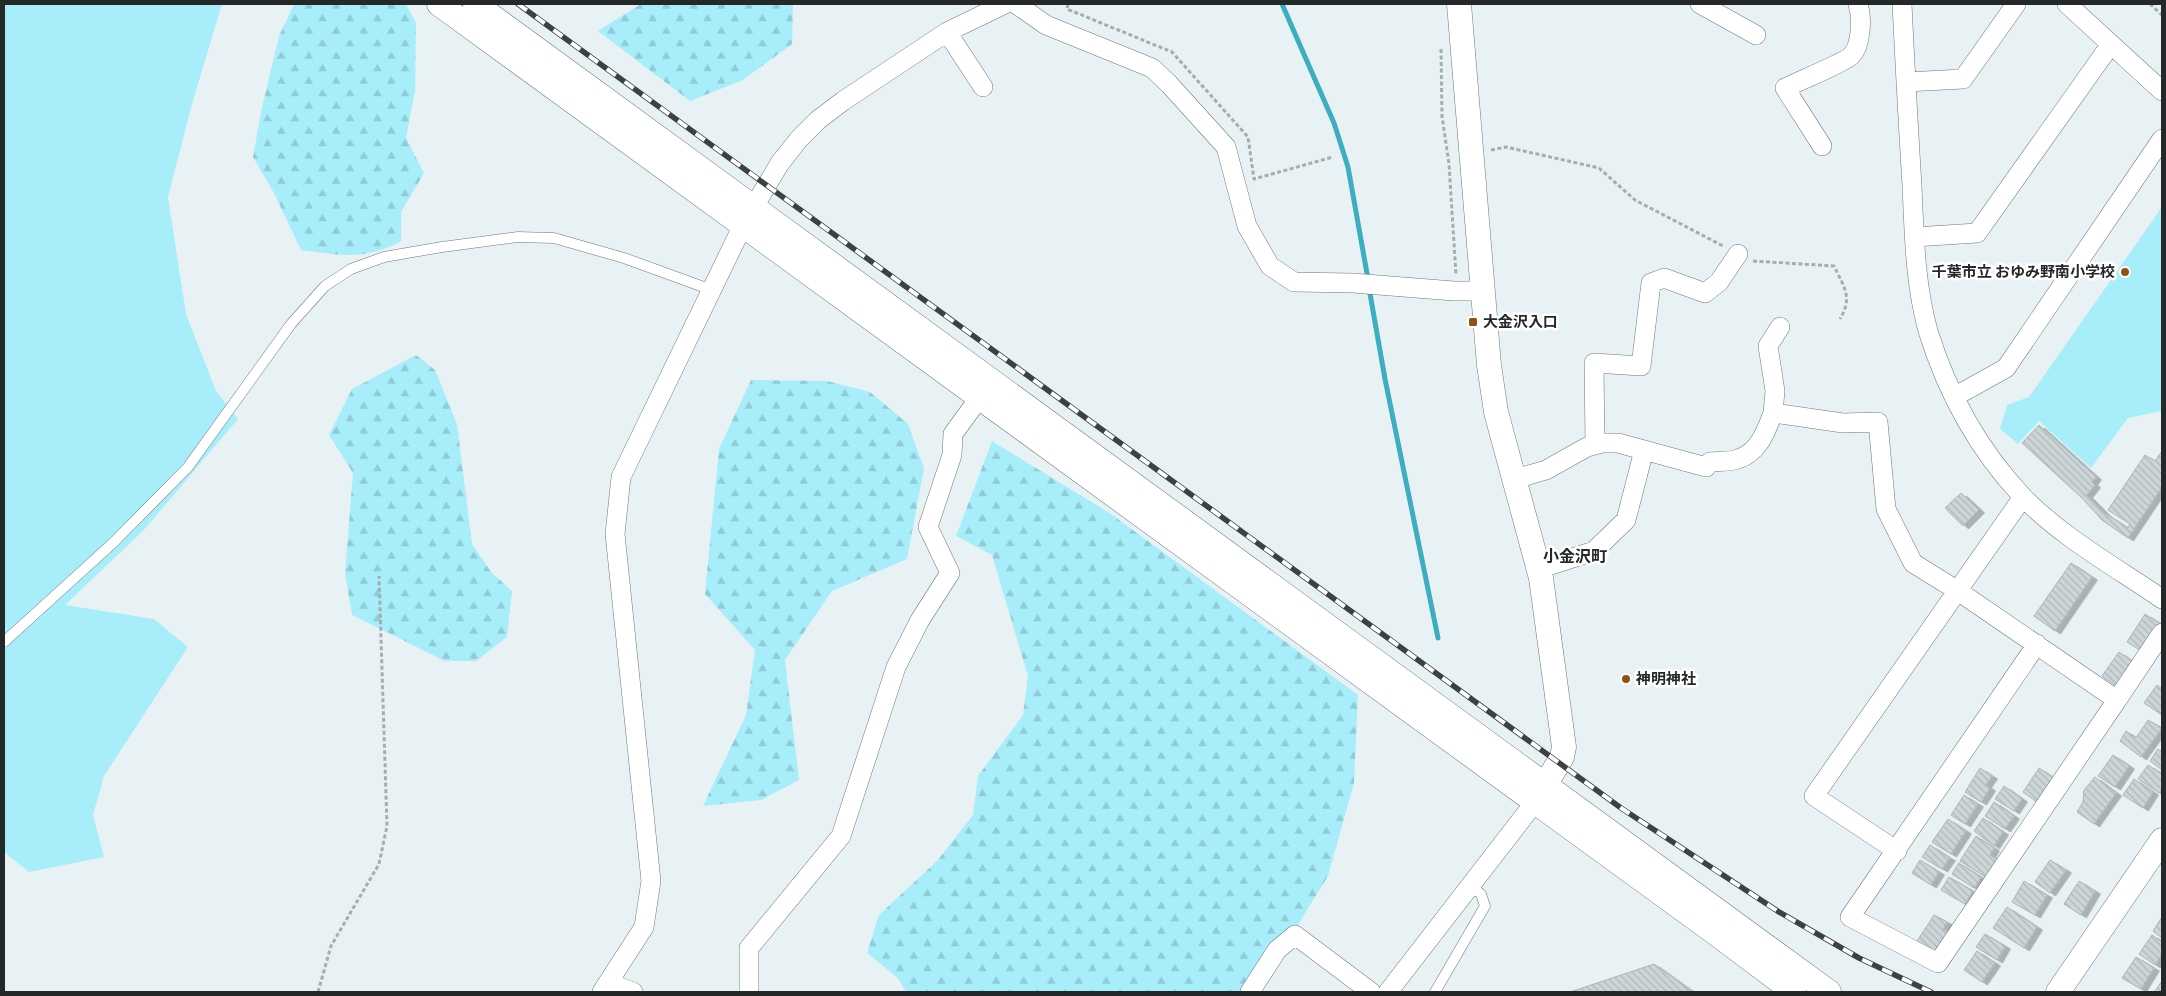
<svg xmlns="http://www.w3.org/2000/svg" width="2166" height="996" viewBox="0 0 2166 996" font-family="'Exo 2','Noto Sans JP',sans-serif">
<defs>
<pattern id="forest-firs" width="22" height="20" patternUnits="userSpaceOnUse" patternTransform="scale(1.25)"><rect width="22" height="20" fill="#a7eefa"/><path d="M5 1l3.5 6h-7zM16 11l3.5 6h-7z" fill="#90ccd6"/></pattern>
<pattern id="building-back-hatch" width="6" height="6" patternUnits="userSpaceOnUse" patternTransform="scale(1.25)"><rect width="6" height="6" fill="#ccd6d8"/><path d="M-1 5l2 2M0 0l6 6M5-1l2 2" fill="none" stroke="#afb8b9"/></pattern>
<filter id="shadow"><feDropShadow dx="5.5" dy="3" stdDeviation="0" flood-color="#0004"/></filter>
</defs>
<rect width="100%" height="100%" fill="#e8f2f4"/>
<path fill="#a7eefa" d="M4,4H222L192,104L168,197L186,314L216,391L238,419L143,531L65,605L154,619L188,647L104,776L93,815L104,857L29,872L4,852Z
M2162,207V411L2128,418L2091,468L2039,421L2018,444L2000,429L2007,405L2029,397Z"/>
<path fill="url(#forest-firs)" d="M294,4H406L416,23L415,91L406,138L424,173L401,212V241C365,261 339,255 301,250L274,193L253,157L261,112L279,36Z
M641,4H793L792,44L743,80L690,101L598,31Z
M416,355L435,370L457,424L472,544L491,572L512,591L507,637L476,661H445L352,615L345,573L353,473L329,435L352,389Z
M751,380L827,381L870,392L908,424L924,468L907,559L832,591L785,660L799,780L761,800L703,806L746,715L755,650L705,594L719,449Z
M992,441L1111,514L1358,695L1354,783L1328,876L1296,928L1240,992H906L898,978L867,953L879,915L937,861L973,815L978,776L1023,715L1028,676L992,555L956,536Z"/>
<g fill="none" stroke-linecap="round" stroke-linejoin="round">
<path stroke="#3caebf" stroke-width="5" d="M1282,4L1334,123L1348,167L1368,279
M1369,288L1385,379L1438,638"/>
</g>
<path fill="url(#building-back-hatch)" stroke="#abb5b6" filter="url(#shadow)" d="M2039,425L2096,477L2092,482L2095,485L2087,495L2106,514L2128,528L2130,524L2108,510L2145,455L2155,461L2162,451V487L2128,538L2102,520L2083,499L2022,443Z
M1961,493L1979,510L1963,526L1945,508Z
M2071,563L2092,577L2055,631L2034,616Z
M2145,614L2161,624L2143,652L2127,642Z
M2119,652L2136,664L2119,688L2102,676Z
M2157,685L2162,689V715L2144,703Z
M2148,720L2162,728L2141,757L2120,741L2126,731L2136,738Z
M2158,749L2162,752V770L2150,761Z
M2113,755L2129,766L2115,787L2098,776Z
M2148,765L2162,774V789L2159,793L2138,779Z
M1980,768L1992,776L1986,785L1990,788L1981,802L1965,792Z
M2039,768L2055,779L2038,803L2023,792Z
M2095,777L2116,793L2094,824L2077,812L2083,802L2084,790Z
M2134,779L2153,792L2143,808L2123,795Z
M2004,786L2022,799L2014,811L1995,799Z
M1964,795L1978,804L1965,824L1951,815Z
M1994,802L2014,816L2005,829L1985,816Z
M1983,818L2003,832L1994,846L1974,831Z
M1948,819L1966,831L1951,854L1932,842Z
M1976,836L1994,848L1990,855L1998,860L1987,878L1960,861Z
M1930,845L1950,858L1942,869L1922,857Z
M1920,860L1939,872L1931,885L1912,873Z
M2050,860L2066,870L2050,893L2035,882Z
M1959,863L1981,877L1974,888L1952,874Z
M1949,877L1973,891L1965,904L1941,890Z
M2024,881L2047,895L2035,915L2012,902Z
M2079,881L2095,891L2081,915L2064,904Z
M2007,907L2037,927L2024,948L1993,928Z
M1934,915L1947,922L1943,929L1950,933L1937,953L1917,941Z
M2162,917V938L2153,931Z
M1985,934L2005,946L1997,960L1976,947Z
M2152,935L2162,942V954L2155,965L2139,954Z
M1977,951L1995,963L1982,982L1964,970Z
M2136,957L2154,968L2141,989L2122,978Z
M1654,964L1693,992H1570Z
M2162,981V992H2157L2155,991Z"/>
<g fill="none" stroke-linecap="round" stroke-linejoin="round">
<defs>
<path id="service" d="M4,642L114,542L188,467L291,324L325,286L351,269L384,257L442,247L518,237L554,238L624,258L712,290
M1435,992L1485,906L1481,894L1470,886"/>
<path id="minor" d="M1016,4L1046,25L1152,68L1169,84L1226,147L1247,226L1270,266L1294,282L1353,283L1454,291H1481
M1700,4L1756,35
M1902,4C1905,64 1908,124 1912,185C1914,233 1915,284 1928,331C1947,392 1978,449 2022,496C2060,536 2117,568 2162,599
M2067,4L2162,91
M947,32L983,87
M1906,82L1963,79L2016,4
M1822,146L1785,88C1797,82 1845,62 1851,56C1862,45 1862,17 1858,4
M1914,237L1977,233L2111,44
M1780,327L1768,346L1775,391L1773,413L1843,423L1878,422L1886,509L1913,563L1958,591L2117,700L2162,633
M1954,397L2006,368L2162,139
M1595,445L1594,363L1641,366L1651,283L1664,278L1705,293L1719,282L1738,254
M1515,479L1546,470L1587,447L1602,443H1618L1706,467L1710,462C1719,461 1730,462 1738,459C1758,453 1766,432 1773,413
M1539,569L1594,551L1626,520L1644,450
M2037,644L1850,917L1938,963L2117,700
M1897,851L1814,796L2023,497
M609,983L633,992
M602,992L644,927L651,881L615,534L621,477L743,225L780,163L799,139L818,120L843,101L947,32L1005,4
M749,992V948L841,836L896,667L920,620L950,573L928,527L952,455L953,434L980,397
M1250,992L1277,950L1295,935L1371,992
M1388,992L1535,802"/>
<path id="tertiary" d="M439,4L1718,935L1794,992
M475,4L1829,992
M1459,4L1489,365L1496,412L1541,578L1564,747L1562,757L1537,798
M2058,992L2162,840"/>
</defs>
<use href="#service" stroke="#6e7779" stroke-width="11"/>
<use href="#minor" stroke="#6e7779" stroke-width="20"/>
<use href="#tertiary" stroke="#6e7779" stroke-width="25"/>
<path stroke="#a6adaf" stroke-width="3" stroke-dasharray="4 2.5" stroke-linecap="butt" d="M1068,4L1067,9L1172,52L1248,137L1254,179L1333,157
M2150,4L2162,15
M1441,49L1442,116L1449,164L1456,275
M1491,150L1506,147L1599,168L1635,200L1723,246
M1753,261L1834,266C1844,287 1853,297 1840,319
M318,992L331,946L379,864L387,826L379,576"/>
<use href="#service" stroke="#fff" stroke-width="10"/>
<use href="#minor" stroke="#fff" stroke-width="19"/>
<use href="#tertiary" stroke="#fff" stroke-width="24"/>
<defs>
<path id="rail" d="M518,4L1621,808L1779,912L1859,958L1931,992"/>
</defs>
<use href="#rail" stroke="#3d4142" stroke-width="5.5"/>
<use href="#rail" stroke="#fff" stroke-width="4" stroke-dasharray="11" stroke-linecap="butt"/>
</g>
<g fill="#8f5215" stroke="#fff" stroke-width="2">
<circle cx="2125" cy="272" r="5"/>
<rect x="1468" y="317" width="10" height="10" rx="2.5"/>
<circle cx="1626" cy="679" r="5"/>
</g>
<g text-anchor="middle" stroke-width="5" stroke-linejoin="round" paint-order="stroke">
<g font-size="15" font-weight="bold" fill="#252829" stroke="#fff" text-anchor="start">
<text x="2115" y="277" text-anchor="end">千葉市立 おゆみ野南小学校</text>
<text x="1483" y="327">大金沢入口</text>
<text x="1636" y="684">神明神社</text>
</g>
<g font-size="16" font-weight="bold" fill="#252829" stroke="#fff">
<text x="1575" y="562">小金沢町</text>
</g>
</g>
<rect width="2166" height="996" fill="none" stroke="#252829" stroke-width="10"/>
</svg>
